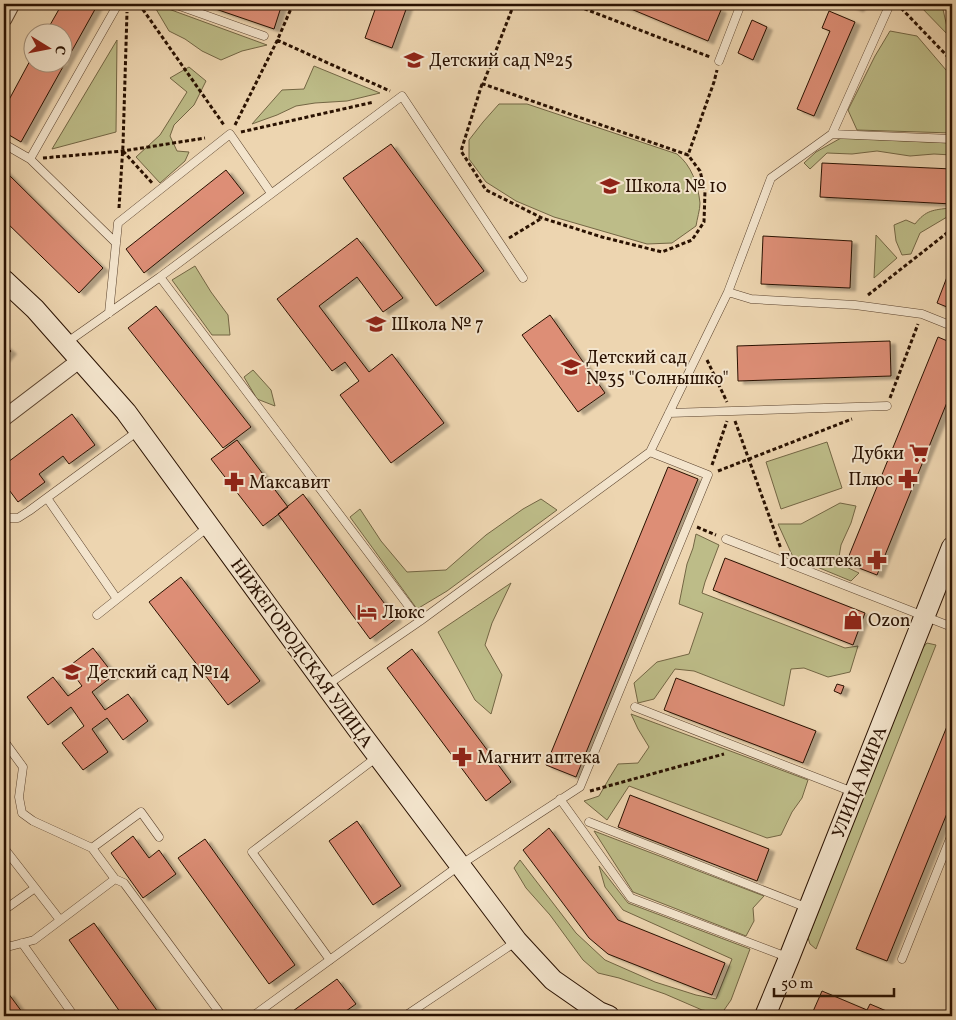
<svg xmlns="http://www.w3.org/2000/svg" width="956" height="1020" viewBox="0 0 956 1020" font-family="Vollkorn,serif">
<defs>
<filter id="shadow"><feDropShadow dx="5.5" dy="3" stdDeviation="1" flood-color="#0004"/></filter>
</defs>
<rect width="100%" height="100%" fill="#edd5b0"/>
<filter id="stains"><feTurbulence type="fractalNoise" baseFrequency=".004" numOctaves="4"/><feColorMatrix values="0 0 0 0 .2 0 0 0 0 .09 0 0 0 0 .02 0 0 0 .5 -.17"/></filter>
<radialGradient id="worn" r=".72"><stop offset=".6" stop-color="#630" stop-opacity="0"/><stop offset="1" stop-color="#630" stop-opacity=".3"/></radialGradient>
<path fill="#bdbc88" stroke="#736644" d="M153,4H155L267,45L242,51L221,60L202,51L185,39L169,31Z
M918,4H943L942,5L949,36Z
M890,31L917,36L952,77V133L857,130L848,110L875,56Z
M117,40L116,132L52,149Z
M314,66L380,93L347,101L315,103L296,106L277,115L252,124L282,90L304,89Z
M189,67L206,81L194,105L174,125L170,136L177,151L189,152L185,161L160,183L136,157L160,135L187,92L170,78Z
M499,104H527L677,154C691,165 698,184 700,203C700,210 697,219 696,226L672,243L647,244L554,217L516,201L486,182L469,159V140L483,122Z
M841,138L952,143V155L934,154L910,156L877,151L852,154L827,153L810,169L804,163L816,152Z
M950,208L952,212V214L920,233L911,254L902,255L896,241L894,225L906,220L915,224C926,210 933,210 950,208Z
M876,235L897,258L874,278Z
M195,266L211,292L228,315L230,335H212L172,280Z
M253,370L271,390L275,406L257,399L244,377Z
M827,442L842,488L781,509L766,462Z
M541,499L557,510L447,591L417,609L350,517L360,509L381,541L407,572L446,570L486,535L523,509Z
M840,503L856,506L851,523L841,545L838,563L859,573L851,581L793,557L778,524H801Z
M696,534L719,545L705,582L702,593L845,648L858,646L850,672L828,677L804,668L791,669L784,706L694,671L675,669L654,699L638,703L634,683L657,662L689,654L703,613L679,604L687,564L693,548Z
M511,583L492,623L485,645L502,675L491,714L475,700L438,632Z
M927,643L936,645L816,949L810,944L808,938L920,651Z
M631,714L808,780L802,798L792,812L781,835L767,838L629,786L607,820L584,801L599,796L610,777L618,764L638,763L649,747L638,729Z
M594,831L764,896L753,908L754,921L746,936L633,892Z
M520,860L576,933L605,960L655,982L696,995L716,999L732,959L623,910L605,887L599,866L628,903L750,949L731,1000L722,1013L702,1010L665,994L619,978L598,973L583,960L550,915L526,888L514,868Z"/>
<path fill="#dd8e76" stroke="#291101" filter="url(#shadow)" d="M62,4H98L21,142L4,132V109L32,57V62H62V32H46Z
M201,4H282L274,29Z
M377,4H408L392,48L365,38Z
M619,4H707L721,10L708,41Z
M847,4H861L858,9Z
M829,11L855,22L814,116L797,109L830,31L822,28Z
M752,20L767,27L753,60L738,53Z
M391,144L484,271L436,306L343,178Z
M822,163L952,169V204L820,197Z
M4,170L103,268L79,293L4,220Z
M226,170L244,193L144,273L126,249Z
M763,236L852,241L850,288L761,284Z
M357,238L403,298L383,312L357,277L319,306L369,372L392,354L444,423L391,463L340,395L359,381L345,362L332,371L277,299Z
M952,264V309L937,303Z
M156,306L251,427L223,448L128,328Z
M550,315L605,393L578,412L522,335Z
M938,337L952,343V390L877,575L846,563Z
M890,341L891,376L738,381L737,346Z
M4,345L11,351L4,359Z
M72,414L95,445L69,464L63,456L39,474L45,482L18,502L4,483V465Z
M237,440L288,507L263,526L211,459Z
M668,467L698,479L576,777L546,765Z
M303,494L396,619L370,639L278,514Z
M725,558L865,613L853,645L713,590Z
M181,577L260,681L228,705L149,602Z
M93,648L114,675L92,692L105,710L128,694L148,721L123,740L107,718L92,729L108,752L83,770L62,743L84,726L71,707L48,725L27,697L53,677L68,696L82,686L68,667Z
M412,649L511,782L486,801L387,668Z
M676,678L816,731L803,763L664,710Z
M837,684L844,686L841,694L834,691Z
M952,714V801L887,961L856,949Z
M630,795L769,849L757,881L618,827Z
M357,821L401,886L373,905L329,841Z
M549,828L618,920L725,963L712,995L608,954L589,938L523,850Z
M133,836L149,858L159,850L176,874L143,898L111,853Z
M205,839L295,965L269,984L178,858Z
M94,923L161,1016H123L69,940Z
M337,979L356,1004L339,1016H286Z
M822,991L867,1010L864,1016H811Z
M8,993L25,1016H4V996Z
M870,1004L898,1016H864Z
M442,1011L455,1016H440Z"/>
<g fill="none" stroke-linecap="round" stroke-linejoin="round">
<defs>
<path id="lane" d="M174,4L264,36
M719,61L741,4
M832,134L952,139
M4,144L30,159L118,4
M30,159L116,243
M160,277L420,621
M728,292L771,178L832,134L890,4
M109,313L118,223L230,134L271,193
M66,343L160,277L402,96L523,278
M669,413L887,406
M47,498L117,599
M4,518H18L29,511L138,431
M726,539L952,627
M97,615L208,527
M327,685L420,621L650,452L728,292L751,299L855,305L922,314L952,326
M635,707L853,792
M4,741L23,767L19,797L22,813L33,821L92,848
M560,799L631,898L787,957
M589,822L808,908
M4,848L60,920
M115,879L92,848L141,812L159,837
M4,910L35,888
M22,943L74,1016
M4,945L11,946L34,940L115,879L124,883L222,1016
M902,959L952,834
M330,960L252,852L377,757
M253,1016L460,865L580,787L708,475L650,452
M405,1016L517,941"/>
<path id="street" d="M4,19L12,4
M4,418L80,360"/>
<path id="secondary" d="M4,280L35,309L126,412L356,727L517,941L553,980L599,1012L609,1016
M765,1016L789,958L952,547"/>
</defs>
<use href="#lane" stroke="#5a422d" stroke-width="9"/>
<use href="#street" stroke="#5a422d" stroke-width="17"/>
<use href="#secondary" stroke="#291101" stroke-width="22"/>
<path stroke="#291101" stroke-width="3" stroke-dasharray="4 2.5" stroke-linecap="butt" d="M139,4L224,125
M514,4L483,84L688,155L714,82L717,70
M572,4L710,57
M901,8L952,61
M277,40L390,91
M482,84L461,151L486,190L542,218L602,237L662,252L692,240L704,222L705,191L700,171L688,155
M235,125L277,41L293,4
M241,132L374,102
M123,151L153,184
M43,158L123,151L205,138
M119,208L123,145L127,12
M509,238L542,218
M868,295L952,229
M707,360L727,402
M890,398L918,324
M735,421L781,549
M712,465L727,421
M718,471L852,419
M697,527L716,535
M590,791L724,754"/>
<use href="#lane" stroke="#f3e4cc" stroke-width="8"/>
<use href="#street" stroke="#f3e4cc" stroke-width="15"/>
<use href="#secondary" stroke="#f3e4cc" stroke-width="20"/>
</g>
<defs>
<symbol id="school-bare" viewBox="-9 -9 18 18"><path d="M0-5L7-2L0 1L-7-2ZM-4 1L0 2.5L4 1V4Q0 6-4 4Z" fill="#8f2418" stroke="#f3e4cc" stroke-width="2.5" paint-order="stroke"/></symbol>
<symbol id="supermarket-bare" viewBox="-9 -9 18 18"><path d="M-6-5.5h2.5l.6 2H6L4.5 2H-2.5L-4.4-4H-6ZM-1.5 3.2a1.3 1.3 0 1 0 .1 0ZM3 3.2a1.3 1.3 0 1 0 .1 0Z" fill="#8f2418" stroke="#f3e4cc" stroke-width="2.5" paint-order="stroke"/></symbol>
<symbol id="pharmacy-bare" viewBox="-9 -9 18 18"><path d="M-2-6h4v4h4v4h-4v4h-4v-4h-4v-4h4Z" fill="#8f2418" stroke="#f3e4cc" stroke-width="2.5" paint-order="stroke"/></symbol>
<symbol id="hotel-bare" viewBox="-9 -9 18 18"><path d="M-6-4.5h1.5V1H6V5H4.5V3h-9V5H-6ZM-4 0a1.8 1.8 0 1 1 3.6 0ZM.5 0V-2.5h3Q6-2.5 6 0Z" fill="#8f2418" stroke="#f3e4cc" stroke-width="2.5" paint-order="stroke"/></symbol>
<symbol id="shop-bare" viewBox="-9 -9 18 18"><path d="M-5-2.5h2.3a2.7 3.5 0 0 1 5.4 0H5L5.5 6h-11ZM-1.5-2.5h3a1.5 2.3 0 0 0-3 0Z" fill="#8f2418" stroke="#f3e4cc" stroke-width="2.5" paint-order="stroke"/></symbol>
</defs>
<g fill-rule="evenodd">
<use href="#school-bare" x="400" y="46" width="28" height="28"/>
<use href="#school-bare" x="596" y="172" width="28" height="28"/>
<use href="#school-bare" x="362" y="310" width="28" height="28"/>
<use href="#school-bare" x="557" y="353" width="28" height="28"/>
<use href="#supermarket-bare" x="905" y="439" width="28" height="28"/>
<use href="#pharmacy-bare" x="894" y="465" width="28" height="28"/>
<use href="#pharmacy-bare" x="220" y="468" width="28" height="28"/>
<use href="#pharmacy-bare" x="863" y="546" width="28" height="28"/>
<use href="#hotel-bare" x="353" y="598" width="28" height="28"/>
<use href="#shop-bare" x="839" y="606" width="28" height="28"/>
<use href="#school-bare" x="58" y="658" width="28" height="28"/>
<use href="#pharmacy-bare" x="448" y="743" width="28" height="28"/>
</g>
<g text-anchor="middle" stroke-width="4" stroke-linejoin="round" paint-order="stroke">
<g font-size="18" fill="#291101" stroke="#f3e4cc" text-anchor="start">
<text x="429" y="66">Детский сад №25</text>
<text x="625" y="192">Школа № 10</text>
<text x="391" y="330">Школа № 7</text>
<text x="586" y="363">Детский сад<tspan x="586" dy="21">№35 "Солнышко"</tspan></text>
<text x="904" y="459" text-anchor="end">Дубки</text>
<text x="893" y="485" text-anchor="end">Плюс</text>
<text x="249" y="488">Максавит</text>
<text x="862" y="566" text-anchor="end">Госаптека</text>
<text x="382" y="618">Люкс</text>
<text x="868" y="626">Ozon</text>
<text x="87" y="678">Детский сад №14</text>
<text x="477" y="763">Магнит аптека</text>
</g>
<g font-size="18" fill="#291101" stroke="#f3e4cc">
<text transform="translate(302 653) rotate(54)" y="6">НИЖЕГОРОДСКАЯ УЛИЦА</text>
<text transform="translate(859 782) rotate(-68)" y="6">УЛИЦА МИРА</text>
</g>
</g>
<rect width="956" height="1020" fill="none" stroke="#edd5b0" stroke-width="20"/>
<rect x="5" y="5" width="946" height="1010" fill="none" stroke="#291101" stroke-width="2.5"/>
<rect x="10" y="10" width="936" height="1000" fill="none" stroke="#291101"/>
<g transform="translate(48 48) rotate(100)"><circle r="24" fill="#f3e4cc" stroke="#a2907b"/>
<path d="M0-4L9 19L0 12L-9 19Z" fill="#8f2418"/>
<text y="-8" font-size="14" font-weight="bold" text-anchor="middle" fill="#291101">С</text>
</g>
<path d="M774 988v8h120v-8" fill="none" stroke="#291101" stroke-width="2.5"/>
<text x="781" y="988" font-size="15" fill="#291101" stroke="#f3e4cc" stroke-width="4" paint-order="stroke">50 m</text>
<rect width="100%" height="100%" filter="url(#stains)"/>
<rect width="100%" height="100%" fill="url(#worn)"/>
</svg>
